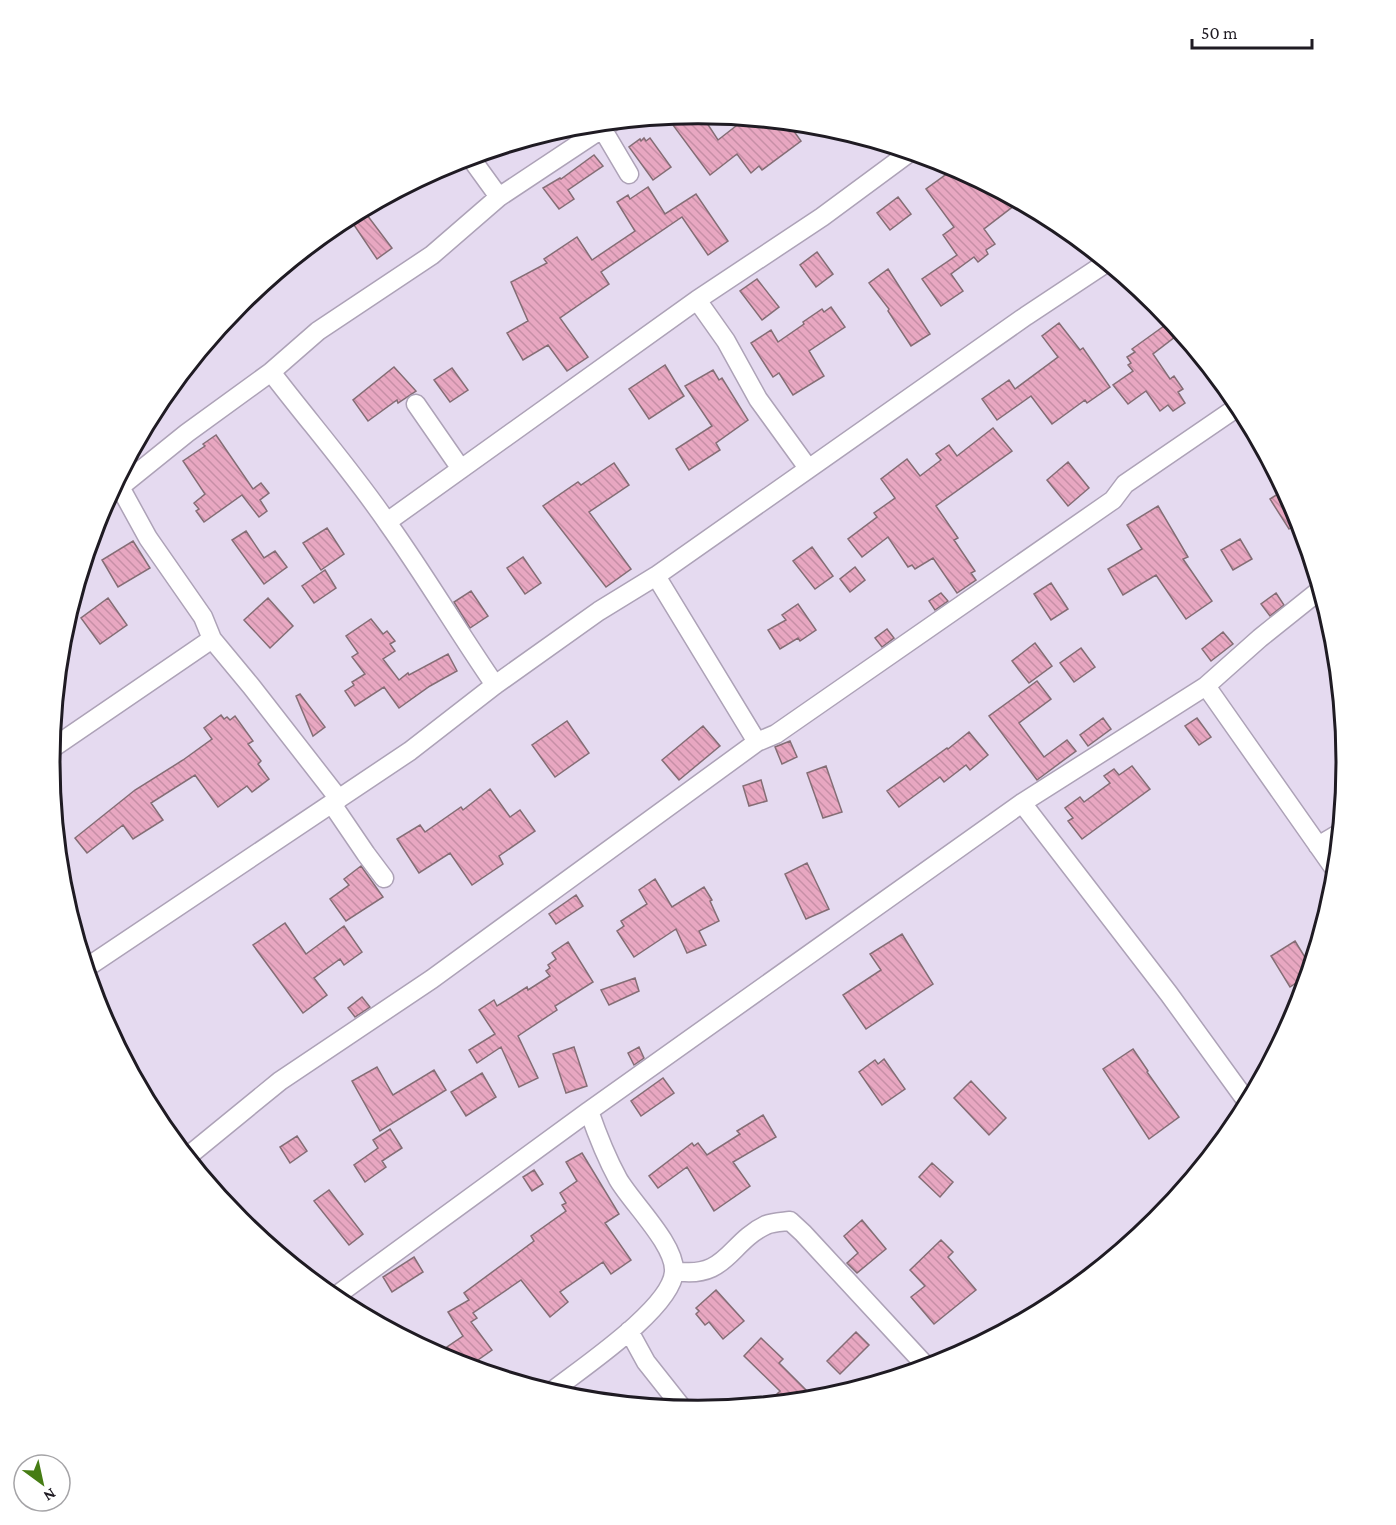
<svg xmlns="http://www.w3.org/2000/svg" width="1396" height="1525" viewBox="0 0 1396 1525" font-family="'Crimson Pro',serif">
<defs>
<pattern id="building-back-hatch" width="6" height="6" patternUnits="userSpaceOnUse" patternTransform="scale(1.5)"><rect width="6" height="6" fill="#e8a7c1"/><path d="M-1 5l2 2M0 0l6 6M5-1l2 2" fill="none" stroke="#c78fa6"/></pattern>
</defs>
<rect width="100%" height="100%" fill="#e5daf0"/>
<path fill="url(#building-back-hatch)" stroke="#846d75" stroke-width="1.5" d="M701,114L718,140L745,119L768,121L774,129L784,122L788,123L801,141L762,170L759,166L751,173L737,154L710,175L667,117Z
M644,138L646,141L650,138L671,167L653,180L629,147L640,139L641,141Z
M594,155L603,166L568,190L574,199L559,209L543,188L560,178L561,179Z
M955,168L1019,202L984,229L995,244L986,250L988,254L978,262L974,257L951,274L963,291L941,306L922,279L957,255L943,235L954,227L926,189Z
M648,187L665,214L696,194L728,241L708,255L682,217L601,272L609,284L560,318L588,357L567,371L548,345L523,360L507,333L528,321L511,282L547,263L544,259L577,237L592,260L635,231L617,202L628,195L630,199Z
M898,197L911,214L890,230L877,213Z
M367,215L392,248L377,259L354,225Z
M817,252L833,274L816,287L800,265Z
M888,269L930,334L911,346L888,311L889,309L869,283Z
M757,279L779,307L762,320L740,291Z
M831,307L845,327L809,351L824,376L793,395L779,373L773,377L751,343L771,330L778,342L804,324L803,322L822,309L824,312Z
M1171,321L1180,333L1153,354L1170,379L1174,376L1183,389L1178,392L1185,403L1173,411L1168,405L1160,411L1146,391L1128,404L1113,385L1133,371L1128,365L1131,363L1127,357L1135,352L1132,349Z
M1059,323L1080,350L1083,348L1110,387L1087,403L1085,400L1052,424L1031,396L997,420L982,399L1009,380L1015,389L1058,357L1042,336Z
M665,365L684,396L649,419L629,389Z
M394,367L416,391L398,403L397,400L368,421L353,400Z
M452,368L468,390L450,402L434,380Z
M713,370L719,380L722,378L748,420L716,443L720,450L689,470L676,449L712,426L685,386Z
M993,428L1012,451L936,506L958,538L954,540L975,571L971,573L976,580L957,593L933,558L915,569L912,565L908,567L888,537L862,557L848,539L877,517L874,513L895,498L881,479L907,459L920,476L941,460L936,454L949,445L957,456Z
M216,435L253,489L261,483L269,493L260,500L267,511L259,517L242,495L204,522L196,511L199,509L194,503L205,494L183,461L205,446L203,444Z
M1068,462L1089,488L1068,506L1047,480Z
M614,463L629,485L589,512L631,569L606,587L543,506L578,482L581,485Z
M1281,492L1299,522L1289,529L1270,499Z
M1158,506L1188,557L1183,559L1212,601L1186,619L1156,575L1123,595L1108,569L1142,549L1127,525Z
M327,528L344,554L321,570L303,543Z
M246,531L264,558L275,551L287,567L264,584L232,540Z
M1240,539L1252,559L1233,570L1221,550Z
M133,541L150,568L118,587L102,560Z
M812,547L833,576L815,589L793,561Z
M523,557L541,583L525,594L507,568Z
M855,567L865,580L850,592L840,579Z
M325,570L336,588L314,603L302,586Z
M1051,583L1068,609L1051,620L1034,594Z
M471,591L488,616L470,628L454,602Z
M941,593L948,601L935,610L929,601Z
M1276,593L1284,605L1270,616L1261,604Z
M108,598L127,625L100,644L81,618Z
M268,598L293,626L270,648L244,620Z
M798,604L816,630L800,641L798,638L780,649L768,630L786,620L782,615Z
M371,619L383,634L387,631L395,641L390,644L395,651L383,659L399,680L408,673L409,675L448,654L457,671L430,686L399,708L384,687L355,706L345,691L354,685L352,682L365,674L352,657L358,653L346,636Z
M887,629L894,638L882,647L875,638Z
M1223,632L1233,644L1211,661L1202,649Z
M1035,643L1052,666L1029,683L1012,661Z
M1081,648L1095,667L1074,682L1060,663Z
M1037,681L1051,699L1019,723L1044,757L1067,740L1076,751L1037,780L989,716Z
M300,694L325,727L313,736L296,696Z
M221,715L224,719L227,717L230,720L235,716L253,741L248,744L261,761L258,764L269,779L252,792L247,786L218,807L195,775L151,803L163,820L133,839L123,825L87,853L75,838L135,790L183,760L212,739L204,728Z
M1103,718L1111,729L1088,746L1080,735Z
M1197,718L1211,737L1199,745L1185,726Z
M567,721L589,753L555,777L532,745Z
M703,726L720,746L679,780L662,760Z
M969,732L988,755L970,770L966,765L944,782L940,777L899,807L887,791L947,748L948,749Z
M790,741L797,757L782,764L775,747Z
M826,766L842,812L823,818L807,773Z
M1132,766L1150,789L1082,839L1068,821L1073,818L1065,808L1080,797L1084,802L1110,783L1104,776L1114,769L1119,775Z
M761,780L767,801L749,806L743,786Z
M490,789L510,817L520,810L535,831L499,856L503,864L472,885L450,853L419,873L397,839L420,825L425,832L461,807L463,810Z
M807,863L829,909L806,919L785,874Z
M361,866L383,897L346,921L330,899L349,885L344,879Z
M655,879L672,907L704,887L712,900L710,901L719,921L699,931L706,945L687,953L676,929L634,957L617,931L624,926L621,921L647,904L639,890Z
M576,895L583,906L556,924L549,914Z
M285,923L306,954L344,926L362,952L344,965L340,959L314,978L327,995L303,1013L253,945Z
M902,934L933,984L866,1029L843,995L881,970L870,954Z
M1295,941L1311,967L1308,975L1290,987L1271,956Z
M568,942L593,982L555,1006L557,1010L518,1036L538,1078L519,1087L501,1047L477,1063L469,1050L495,1034L479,1010L494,1000L497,1006L527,987L528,990L550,976L546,971L550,968L548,965L556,959L552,953Z
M635,978L639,991L609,1005L601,990Z
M362,997L370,1007L355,1017L348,1008Z
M574,1047L587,1086L566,1093L553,1054Z
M639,1047L644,1058L634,1065L628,1053Z
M1133,1049L1148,1071L1147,1072L1179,1117L1149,1139L1103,1069Z
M884,1059L905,1089L882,1105L859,1072L875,1060L878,1064Z
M377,1067L393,1095L434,1070L446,1090L380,1131L352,1081Z
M482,1073L496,1097L466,1116L451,1092Z
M663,1078L674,1093L641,1116L631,1101Z
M971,1081L1006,1118L989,1135L954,1098Z
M763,1115L776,1137L733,1162L750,1186L714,1211L687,1167L658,1188L649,1176L692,1143L694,1146L698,1143L707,1155L740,1134L737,1131Z
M390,1129L402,1148L382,1161L386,1167L365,1182L354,1165L378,1148L373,1140Z
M297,1136L307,1151L290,1163L280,1147Z
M582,1153L619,1214L605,1223L631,1260L611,1274L603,1262L560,1292L568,1302L550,1317L521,1280L473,1313L477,1318L471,1322L492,1350L468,1367L460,1365L447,1347L463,1336L448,1312L469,1300L464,1293L534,1241L531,1236L566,1211L562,1205L566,1203L560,1193L577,1181L566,1162Z
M932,1163L953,1182L940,1197L919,1177Z
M534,1170L543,1184L532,1191L523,1177Z
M329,1190L363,1234L349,1245L314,1201Z
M862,1220L886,1249L857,1273L847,1263L858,1253L844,1236Z
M941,1240L953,1252L948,1257L976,1290L934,1324L911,1297L925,1286L910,1270Z
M414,1257L423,1272L392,1292L383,1277Z
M716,1290L744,1321L723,1339L709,1322L705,1325L696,1314L699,1311L696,1308Z
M856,1332L869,1345L840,1374L827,1361Z
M761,1338L783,1359L779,1363L815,1399L767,1404L780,1391L744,1356Z"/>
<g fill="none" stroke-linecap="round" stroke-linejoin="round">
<defs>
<path id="street" d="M603,130L629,174
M470,157L499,197
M697,300L726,341L758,399L808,468
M271,372C310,423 353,472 389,525C426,577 459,633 495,685
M416,404L461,469
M120,487L148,538L203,617L212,639L251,686L339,799
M111,492L120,487L187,433L271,372L318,331L432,255L499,197L612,122
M387,522L697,300L822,217L910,152
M1206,686L1336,871
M757,742L656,576L1026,316L1106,263
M51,749L212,639
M1022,803L1169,994L1248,1103
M332,804L366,854L384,878
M1318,846L1340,833
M86,968L410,751L495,685L599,611L656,576
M187,1157L280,1081L432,979L757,742L776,734L1113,500L1125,484L1239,406
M674,1271C727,1280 728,1243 766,1225C773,1222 782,1222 790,1221L803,1233L927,1367
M333,1298L589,1111
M629,1331L646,1362L684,1410
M551,1392C580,1369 671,1309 674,1272C676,1245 631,1202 618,1179C606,1157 597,1134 589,1111L1022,803L1206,686L1260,638L1320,590"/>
</defs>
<use href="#street" stroke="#ada2b7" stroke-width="21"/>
<use href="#street" stroke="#fff" stroke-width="18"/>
</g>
<path d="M0 0H1396V1525H0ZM60 762a638 638 0 1 1 1276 0a638 638 0 1 1-1276 0Z" fill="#fff" fill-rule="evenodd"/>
<path fill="none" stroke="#1f1b23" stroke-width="3" d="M60 762a638 638 0 1 1 1276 0a638 638 0 1 1-1276 0Z"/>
<g transform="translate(42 1483) rotate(147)"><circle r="28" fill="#ffffff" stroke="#a5a4a7" stroke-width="1.5"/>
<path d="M0-4.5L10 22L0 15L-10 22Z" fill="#467d14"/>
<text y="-9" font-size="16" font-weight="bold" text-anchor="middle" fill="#1f1b23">N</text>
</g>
<path d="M1192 39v9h120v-9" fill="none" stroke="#1f1b23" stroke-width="3"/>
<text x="1201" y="39" font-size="18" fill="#1f1b23" stroke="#ffffff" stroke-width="4.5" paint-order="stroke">50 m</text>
</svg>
